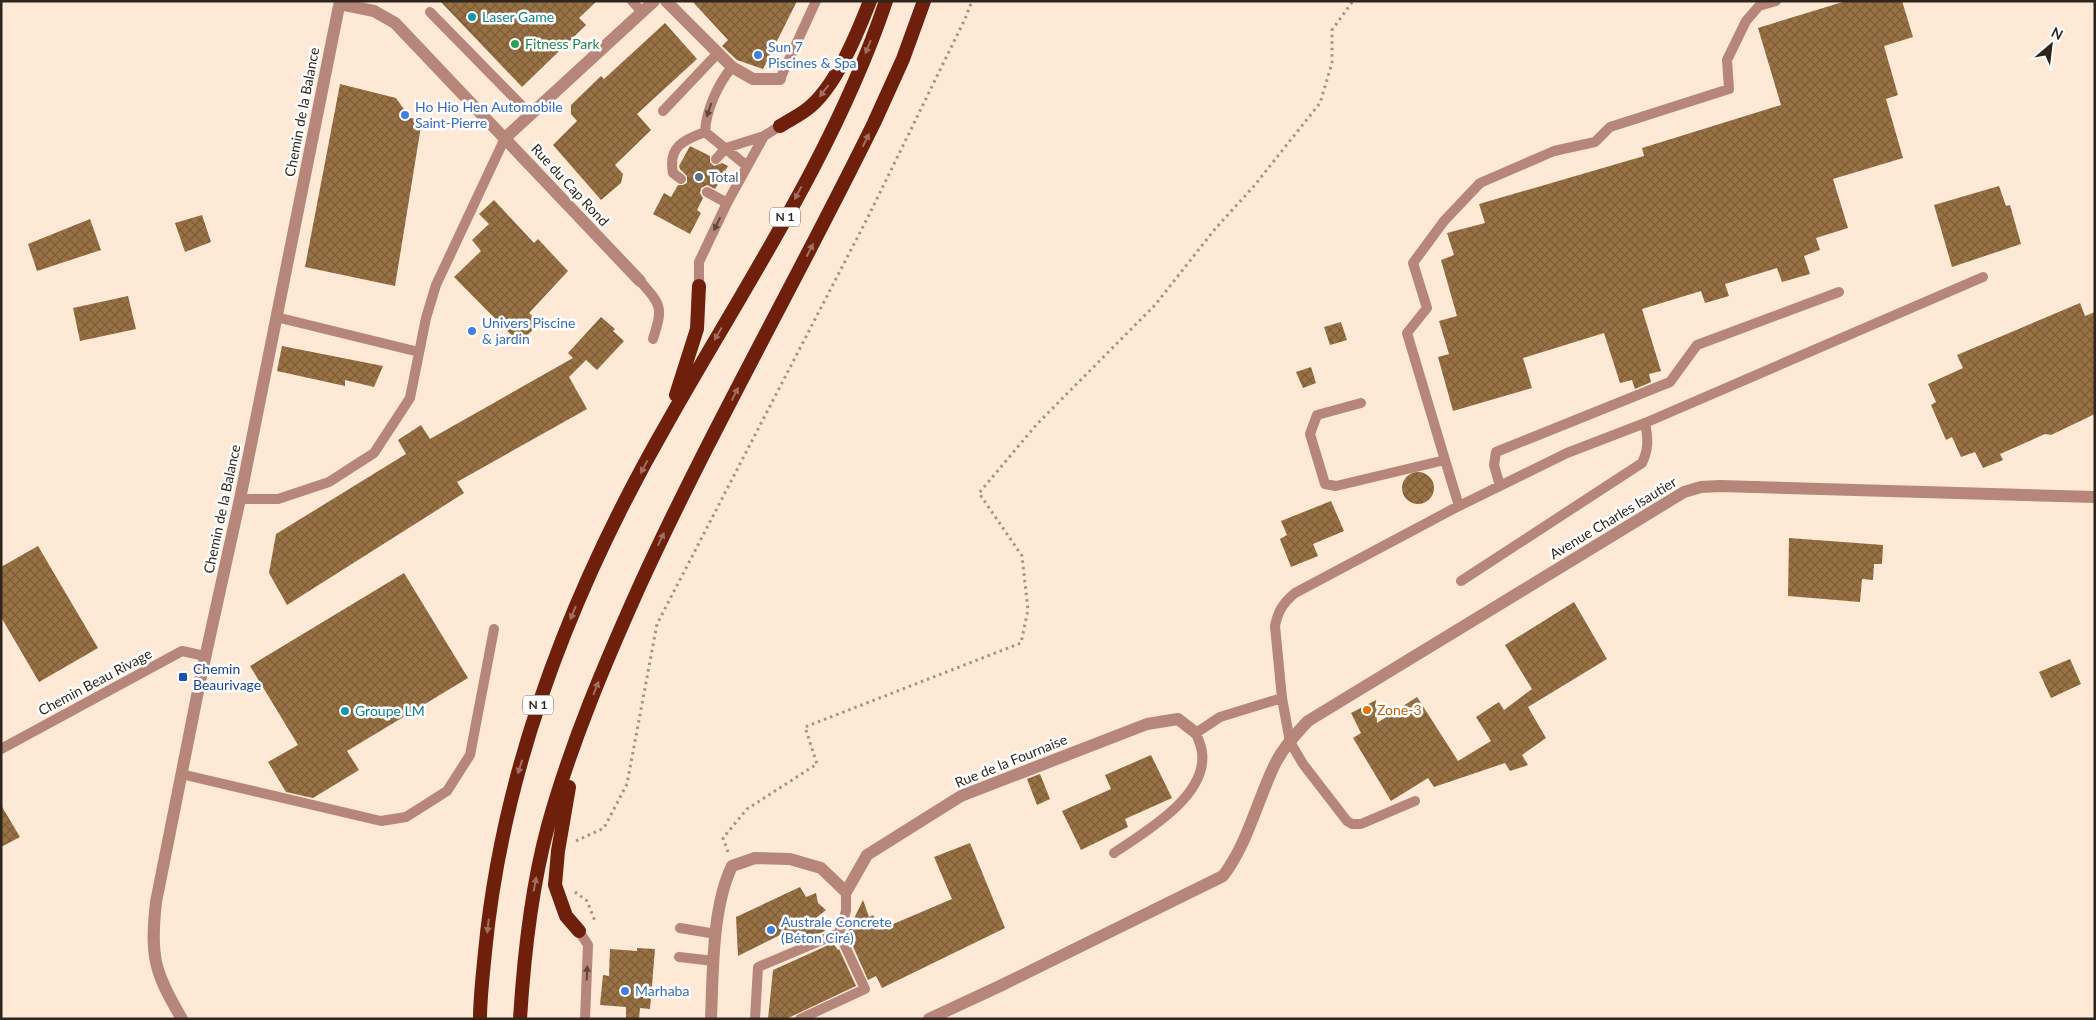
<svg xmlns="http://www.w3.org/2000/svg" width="2096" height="1020" viewBox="0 0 2096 1020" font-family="Lato,sans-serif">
<defs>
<pattern id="building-cross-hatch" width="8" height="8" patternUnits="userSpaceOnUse" patternTransform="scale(1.25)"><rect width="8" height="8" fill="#987144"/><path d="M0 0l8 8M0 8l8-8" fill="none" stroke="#7c5d38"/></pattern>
</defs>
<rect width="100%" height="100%" fill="#fde9d5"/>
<path fill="url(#building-cross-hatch)" d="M440,1H597L579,18L586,25L522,87Z
M692,1H797L763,69L737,60L722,46L728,40Z
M1846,1H1902L1913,37L1884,46L1898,95L1886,99L1903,158L1833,179L1848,228L1816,238L1820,250L1804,256L1810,274L1782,282L1777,268L1725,284L1729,296L1705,303L1701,291L1642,309L1661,371L1649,374L1651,382L1635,389L1632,380L1620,383L1604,333L1523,358L1532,388L1453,411L1438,357L1449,354L1439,321L1457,316L1441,260L1454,255L1447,233L1485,223L1479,204L1644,156L1642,148L1781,105L1758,28Z
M665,23L697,59L637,114L651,130L615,165L623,174L621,183L601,200L553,145L577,121L571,114V105L601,76L604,79Z
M340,84L396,98L410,118L422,120L395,286L305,267Z
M690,146L710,156V162L714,166L722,163L728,166L715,189L707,185L701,188L700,193L703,198L697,210L701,213L690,234L653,214L664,193L671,197L678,185H683L687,183V176L680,169L679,166Z
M1999,186L2006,206L2010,205L2021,244L1952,267L1934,205Z
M494,200L534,243L538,239L568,271L529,313L540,323L519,343L454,277L481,251L472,240L489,224L479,214Z
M202,215L211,242L185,252L175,223Z
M90,219L101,250L37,271L28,244Z
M128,296L136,329L80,341L73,308Z
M2080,303L2085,316L2095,312V414L2051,435L2045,434L2000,454L2003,460L1983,468L1975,452L1961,457L1952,437L1946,440L1931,405L1936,402L1928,384L1963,368L1957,355Z
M601,317L615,329L613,331L624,341L597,370L586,360L569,377L587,409L457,482L464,493L287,605L269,573L276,534L406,454L398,440L421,425L430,439L573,358L568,353Z
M1341,322L1347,340L1330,345L1324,327Z
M282,346L383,366L374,387L345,380V386L277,371Z
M1311,367L1316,383L1303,388L1296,372Z
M1402 488a16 16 0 1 1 32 0a16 16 0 1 1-32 0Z
M1331,501L1344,531L1313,544L1318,556L1291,567L1280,539L1287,535L1281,521Z
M1789,538L1883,545L1882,564H1874L1873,580L1862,579L1860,602L1788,596Z
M38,546L98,648L39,682L1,617V567Z
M404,573L468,678L347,751L359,770L313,798L286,792L268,762L298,745L250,666Z
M1574,602L1607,659L1528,707L1546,738L1522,755L1528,765L1510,771L1505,763L1434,787L1428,778L1391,801L1353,738L1361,733L1351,713L1376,700L1377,723L1417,697L1458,761L1491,741L1476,717L1499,702L1504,710L1532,689L1505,645Z
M2070,659L2081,684L2051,698L2039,672Z
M1151,755L1172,798L1125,819L1128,827L1081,850L1062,811L1111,789L1105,775Z
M1040,774L1050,799L1037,805L1027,779Z
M1,805L20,837L1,847Z
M970,843L1005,928L882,988L876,976L868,980L847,933L863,900L869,917L873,915L879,930L952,899L934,857Z
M800,887L806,897L816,893L818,903L826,910L816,918L825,931L795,944L788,931L738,956L736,917Z
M833,943L838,950L839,949L856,986L786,1019H768L773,970Z
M637,948L655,949L650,1009L640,1008L639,1019H626V1007L600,1005L603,975L609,976L610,949L637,951Z"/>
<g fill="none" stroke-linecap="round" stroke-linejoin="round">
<path stroke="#a39485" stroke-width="3" stroke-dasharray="2.5 4" stroke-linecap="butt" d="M576,841L604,828L627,784L657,624L868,217L965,19L972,1
M728,852L723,838L747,809L817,764L805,727L1021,643L1028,610L1022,556L979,493L1037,424L1155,305L1215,229L1254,186L1320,103L1332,63V30L1353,1
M575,892L587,901L595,921"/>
<path stroke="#b6867a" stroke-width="10" d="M632,1L642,12
M430,12L531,115
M732,67C718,84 706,110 705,132L747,166
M780,79L816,1
M663,111L717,54
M716,159L726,148L764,136
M681,179L673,173C668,147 683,140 705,132
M707,192L727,203
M640,281C662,306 663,307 653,339
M699,286V262L727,203L764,136L780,126
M276,317L419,352
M1361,403L1317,415L1310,434L1325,484L1336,486L1445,460L1459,506
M1445,460L1407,333L1427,308L1413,263L1444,221L1480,183L1554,151L1595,142L1610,127L1729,89L1727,60L1746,21L1759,6L1776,1
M1500,486L1494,465L1496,452L1670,382L1697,345L1839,292
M240,499H278L329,482L374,453L410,398L426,318L436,285L505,138
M1461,581L1642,463C1649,449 1648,438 1645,423
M1,749L182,651L205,656
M181,774L381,821L406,817L447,791L470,755L494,629
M1415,801L1361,824H1352L1347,821L1303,764L1290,742L1282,698L1275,626C1278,611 1283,603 1295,593L1453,509L1567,453L1645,423L1983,277
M1114,853C1145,832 1208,796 1202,752C1201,745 1198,739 1196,733L1220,717L1282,698
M680,928L716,934
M579,931L588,945L585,1019
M679,957L714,961
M755,1019L758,967L839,933
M800,1019L865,989L839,933L846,911V892"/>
<path stroke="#b6867a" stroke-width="12" d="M666,1L732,67L753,79H780
M340,4L374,11L395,23L640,281
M505,138L654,1
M711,1019C713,972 712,907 732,866L755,858L790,859L821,868L846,892L867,855L961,796L1147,724L1178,719L1196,733"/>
<path stroke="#b6867a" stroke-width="12" d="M182,1019C154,972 150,956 156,902L200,681L240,499L340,1
M929,1019L1000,986L1223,876C1248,843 1257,801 1275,764C1283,748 1296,734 1308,721L1684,492L1701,487L1720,486L2095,497"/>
<path stroke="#6f200d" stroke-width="14" d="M780,126C788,121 798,116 806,110C835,89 857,34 870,1
M676,395L697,329L699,286
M569,787L558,851L555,885L566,916L579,931
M480,1019C480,997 483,974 485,952C503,764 575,583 669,420C746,284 836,150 886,1
M520,1019C524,954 531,889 548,826C571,743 605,663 640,585C712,428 798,278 874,123L903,59L924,1"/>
</g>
<defs><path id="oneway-solid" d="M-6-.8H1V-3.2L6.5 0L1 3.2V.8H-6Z" transform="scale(1.25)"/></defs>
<g fill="#a16e62">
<use href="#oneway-solid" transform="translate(868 47) rotate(112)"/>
<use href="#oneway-solid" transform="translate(824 91) rotate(128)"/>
<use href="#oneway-solid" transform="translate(866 140) rotate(-64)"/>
<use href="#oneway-solid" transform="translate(798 193) rotate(118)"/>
<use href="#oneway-solid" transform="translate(810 250) rotate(-63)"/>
<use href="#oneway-solid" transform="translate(718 334) rotate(120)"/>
<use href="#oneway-solid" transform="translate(735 394) rotate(-63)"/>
<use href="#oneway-solid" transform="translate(644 467) rotate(118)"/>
<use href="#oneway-solid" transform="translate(661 539) rotate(-65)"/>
<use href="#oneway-solid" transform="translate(573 613) rotate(112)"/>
<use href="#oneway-solid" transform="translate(596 688) rotate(-69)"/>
<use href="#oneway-solid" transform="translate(520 767) rotate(107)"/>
<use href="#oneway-solid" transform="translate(535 884) rotate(-79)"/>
<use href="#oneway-solid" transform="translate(488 926) rotate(97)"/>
</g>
<g fill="#5e483d">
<use href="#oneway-solid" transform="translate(709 110) rotate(109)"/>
<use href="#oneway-solid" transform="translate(717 224) rotate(116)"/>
<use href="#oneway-solid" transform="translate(587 973) rotate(-88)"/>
</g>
<g fill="#0f9aa8" stroke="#fff" stroke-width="2">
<circle cx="472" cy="17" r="5"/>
<circle cx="345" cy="711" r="5"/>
</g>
<circle fill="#2e9e5b" stroke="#fff" stroke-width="2" cx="515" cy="44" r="5"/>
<g fill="#3f7fe0" stroke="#fff" stroke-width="2">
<circle cx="758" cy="55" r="5"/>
<circle cx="405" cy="115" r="5"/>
<circle cx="472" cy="331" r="5"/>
<circle cx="771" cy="930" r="5"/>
<circle cx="625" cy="991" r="5"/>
</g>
<circle fill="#5c6f8a" stroke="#fff" stroke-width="2" cx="699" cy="177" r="5"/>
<rect fill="#1a4fb4" stroke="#fff" stroke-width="2" x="178" y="672" width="10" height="10" rx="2.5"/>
<circle fill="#e8710a" stroke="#fff" stroke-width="2" cx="1367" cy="710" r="5"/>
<g text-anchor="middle" stroke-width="5" stroke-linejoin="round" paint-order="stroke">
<g fill="#fff" stroke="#6d6760" stroke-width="1">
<rect x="770" y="207.5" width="30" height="19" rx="4"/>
<rect x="523" y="695.5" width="30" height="19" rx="4"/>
</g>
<g font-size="12" font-weight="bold" fill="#2e261c">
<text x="785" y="221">N 1</text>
<text x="538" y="709">N 1</text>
</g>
<g font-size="14" fill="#0d838f" stroke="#fff" text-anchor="start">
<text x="482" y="22">Laser Game</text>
<text x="355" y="716">Groupe LM</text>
</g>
<g font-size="14" fill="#27864d" stroke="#fff" text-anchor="start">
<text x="525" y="49">Fitness Park</text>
</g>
<g font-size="14" fill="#366cbe" stroke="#fff" text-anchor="start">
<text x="768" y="52">Sun 7<tspan x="768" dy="16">Piscines &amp; Spa</tspan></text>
<text x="415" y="112">Ho Hio Hen Automobile<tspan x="415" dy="16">Saint-Pierre</tspan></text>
<text x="482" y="328">Univers Piscine<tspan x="482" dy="16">&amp; jardin</tspan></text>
<text x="781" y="927">Australe Concrete<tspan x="781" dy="16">(Béton Ciré)</tspan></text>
<text x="635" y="996">Marhaba</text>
</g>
<g font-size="14" fill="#2e261c" stroke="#fff">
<text transform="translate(302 112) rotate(-79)" y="5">Chemin de la Balance</text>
<text transform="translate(570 185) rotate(47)" y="5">Rue du Cap Rond</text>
<text transform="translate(222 509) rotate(-78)" y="5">Chemin de la Balance</text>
<text transform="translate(1613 518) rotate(-31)" y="5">Avenue Charles Isautier</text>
<text transform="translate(95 682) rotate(-28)" y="5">Chemin Beau Rivage</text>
<text transform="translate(1011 761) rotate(-22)" y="5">Rue de la Fournaise</text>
</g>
<g font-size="14" fill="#4e5e75" stroke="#fff" text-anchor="start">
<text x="709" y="182">Total</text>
</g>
<g font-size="14" fill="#164399" stroke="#fff" text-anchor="start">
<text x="193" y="674">Chemin<tspan x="193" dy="16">Beaurivage</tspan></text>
</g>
<g font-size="14" fill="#c56008" stroke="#fff" text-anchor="start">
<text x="1377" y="715">Zone-3</text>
</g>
</g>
<rect width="2096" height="1020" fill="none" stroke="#2e261c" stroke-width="5"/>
<g transform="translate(2051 45) rotate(28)" stroke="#ffffff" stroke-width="4" paint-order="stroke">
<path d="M0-4L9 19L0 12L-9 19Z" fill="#2e261c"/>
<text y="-8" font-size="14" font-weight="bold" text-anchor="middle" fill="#2e261c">N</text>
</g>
</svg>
